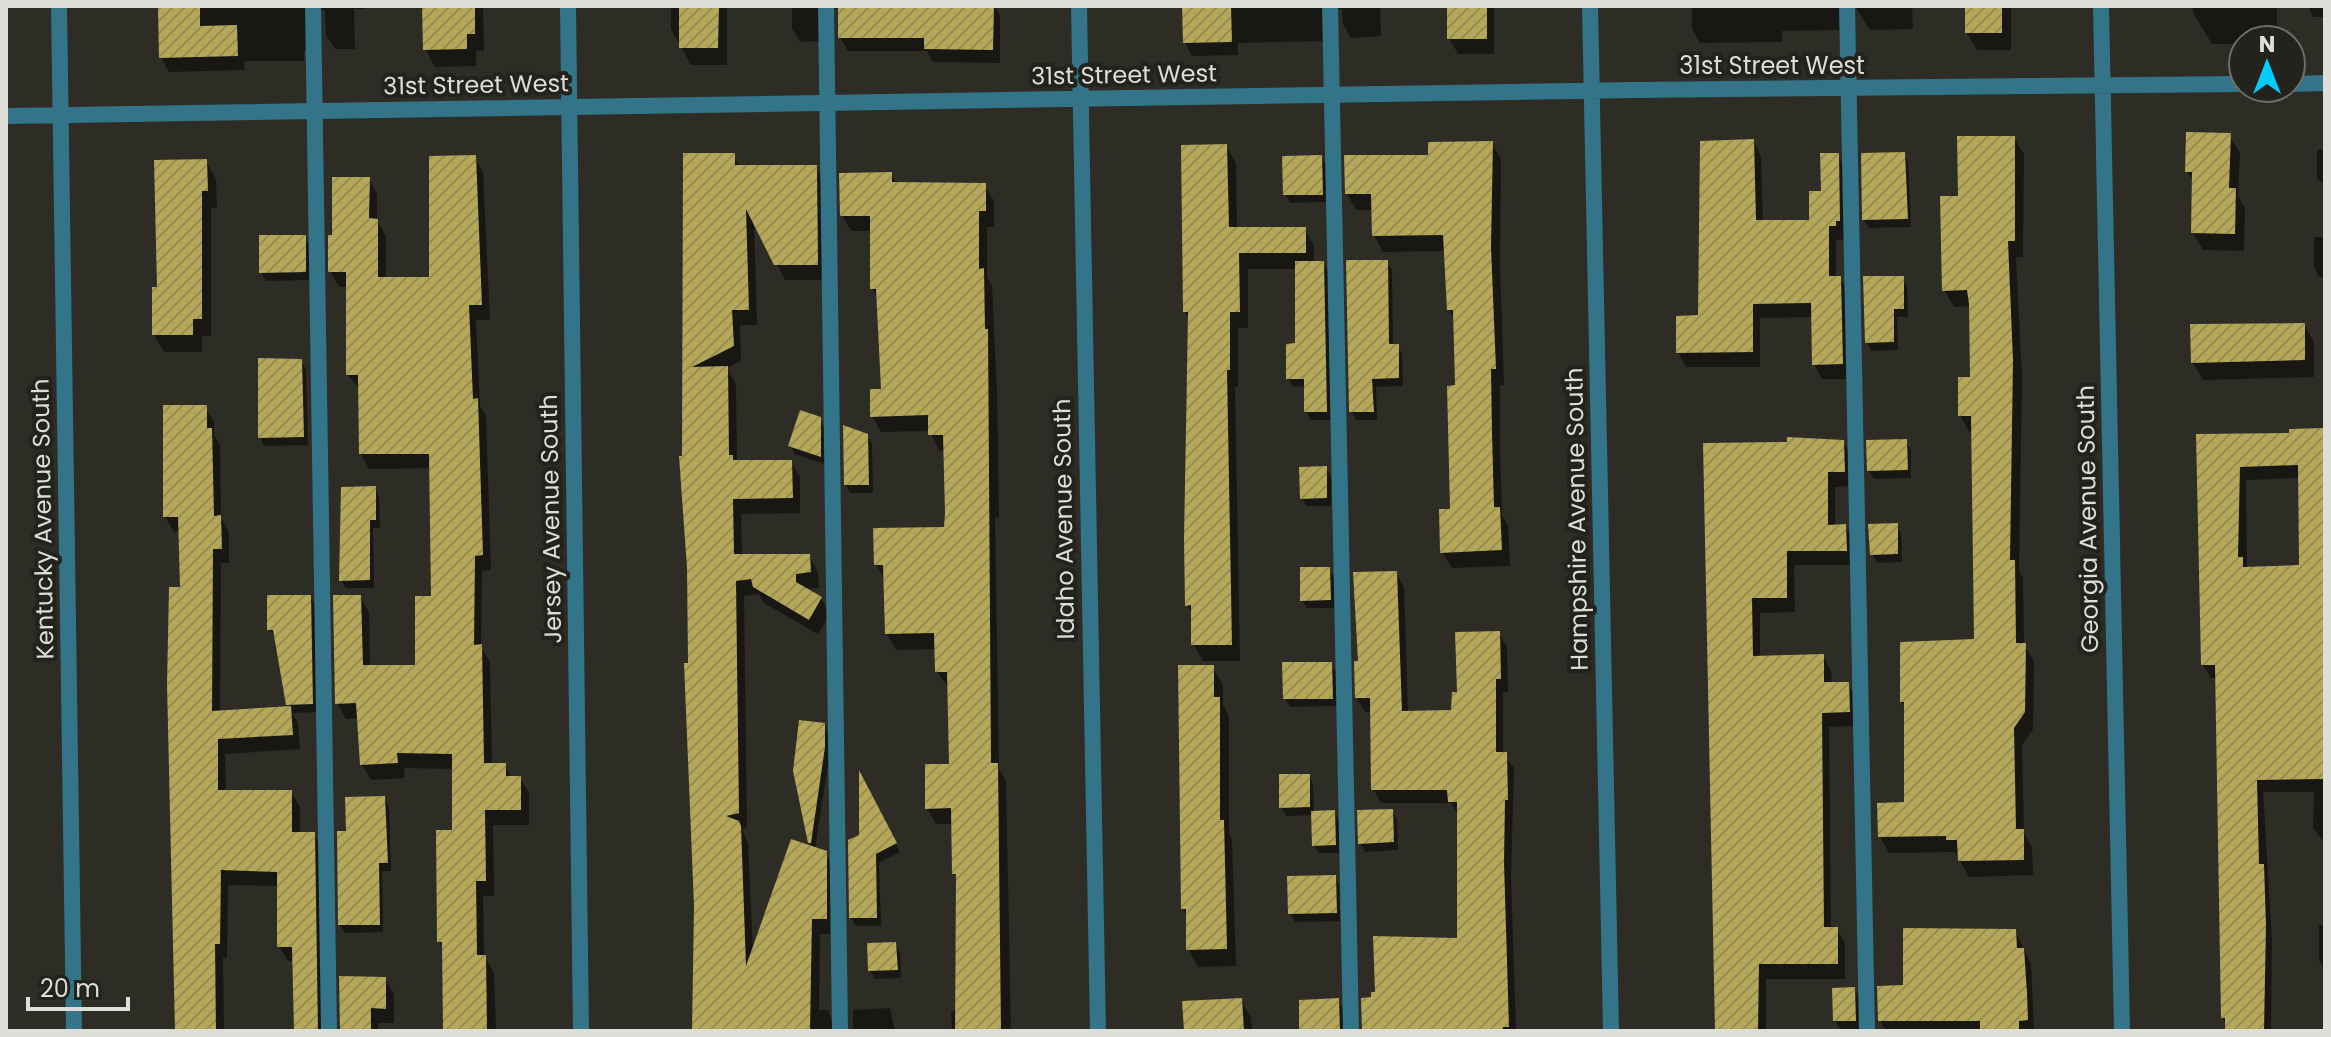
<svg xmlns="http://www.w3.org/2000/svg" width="2331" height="1037" viewBox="0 0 2331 1037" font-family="Poppins,sans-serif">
<defs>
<pattern id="building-hatch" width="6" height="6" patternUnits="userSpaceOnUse" patternTransform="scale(2)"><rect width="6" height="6" fill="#b4a759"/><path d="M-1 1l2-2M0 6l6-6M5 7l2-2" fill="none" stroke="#988e53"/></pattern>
</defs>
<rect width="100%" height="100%" fill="#2d2c25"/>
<path fill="#0007" fill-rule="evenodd" d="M162,6H365V9H354L355,49H335L326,35L325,10L315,11L310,50H304V61H244L245,70L169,72L161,57Z
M425,6H483L484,51H476V66L435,67L425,49Z
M671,6H727V65H691L671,29Z
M792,6H995L1000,15V63L933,62L927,51H848L840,38L839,11L836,8L823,15L822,41L800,42L792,28Z
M1184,6H1380L1381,36L1351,38L1343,24L1342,10L1338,8L1326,41L1238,43V55L1192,56L1185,42Z
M1449,6H1494V54H1458L1449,38Z
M1692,6H1912L1913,29L1870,30L1856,8L1844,15L1843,30L1782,31V42L1700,43L1692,29Z
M1965,6H2011V50H1977L1967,33Z
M2193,6H2277V36H2255V40H2243V44H2212L2193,13Z
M2308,6H2325V17H2313Z
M2229,135L2240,153L2238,196L2245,208L2244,251L2203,250L2193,233L2194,182L2187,171Z
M2014,138L2024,154L2023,257H2016L2022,378L2019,571L2023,578L2024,645L2034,661L2033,729L2022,745L2024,833L2032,847L2033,875L1969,877L1955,852L1889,853L1880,837L1906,804V709L1902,702L1976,641L1974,432H1969L1960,415L1972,379L1971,306L1954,307L1944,290L1960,198Z
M1753,141L1761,156L1763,222H1811L1838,155L1846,170L1844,240H1836V278H1840L1849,293L1850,379H1822L1814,364L1813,317L1760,318V367H1686L1678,353L1700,317Z
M1492,143L1501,160L1500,265L1504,385H1500V450L1502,515L1508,526L1510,566L1452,568L1442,552L1452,511L1457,387L1456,322L1449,310L1446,251L1383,252L1374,235L1373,210H1356L1347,194L1430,157Z
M1226,146L1236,163L1237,229H1305L1314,246V263H1323L1328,271L1331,420H1311L1306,411V386L1293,387L1288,378L1297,345V269H1248V328H1238V387H1235L1240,661H1203L1193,644V615L1187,605L1186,389H1189L1190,321L1185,312Z
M2317,150H2325V186L2317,178Z
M1904,154L1908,162L1911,227L1869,228L1864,220Z
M685,155H733L740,167H816L825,183L826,280H785L754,220L757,325H740L741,361L727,368L736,384L737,462H791L800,477V513L741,514L742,556H809L818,572L819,588L805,589L821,598L830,614L818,634L764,603L759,594L744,596L747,828L742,829L748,843L753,952L814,849L810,842L824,725L828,734L829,757L815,849L825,853L834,869L835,934H820L819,1010H828L837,1031H694L696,905L684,458Z
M474,157L483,172L490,320H476L480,406L486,416L491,570L482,571L481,647L490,662L492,765H505L512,778H520L529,793V825H493L494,896H483L484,956L494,972L496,1031H443L444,950L439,941L454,832V769L404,768L405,778L371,780L362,765L359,718L346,719L337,703L360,597L369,612L370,667H417L433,598L431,468L369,469L361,454L360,390L348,375V287H339L330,271L333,179H369L377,194V220L386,236V279H431Z
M1321,157L1326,165V202L1290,203L1285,194Z
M206,161L216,179L217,208H211V336H202V352H164L154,335L159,289Z
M891,174L897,184L984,185L994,201V227H987V277L992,286L997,392L999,517H995L999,769L1006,781L1011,1031H952L951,1011L957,1010L955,950H959L954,824H936L927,808L951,766L949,688L937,672L936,649L896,650L887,634L886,581L876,565L946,529L945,451H939L930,431L881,432L872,416L883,391L878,299L872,288V231H851L842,215Z
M304,237L309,245L310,280L266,281L261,272Z
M2314,237H2325V277H2319L2314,268Z
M1387,262L1392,270L1393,346H1397L1402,354L1403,386L1376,387L1377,420H1356L1351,411Z
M1902,278L1907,287L1908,317H1897L1898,350L1871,351L1867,342Z
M2304,325L2314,342V377L2203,380L2193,363Z
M301,361L306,369L308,445L264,446L260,437Z
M205,407L214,422V435L220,445L221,518L229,532V563H221L220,712L290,708L276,638L269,629L310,597L315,605L316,712L292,713L298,723L300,749L225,754L226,792H291L300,807V834H314L322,849L326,1031H296L294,961H288L279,946V886L228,885L227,958H223L224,1031H176L182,589L181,531L174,532L165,517Z
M819,419L824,427L825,464L795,454L790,445Z
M2323,430L2325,971L2319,960V925H2324L2323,841L2313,828L2314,792H2263L2272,939L2271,1031H2227L2223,1017L2218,678H2211L2203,665L2198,436L2291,435ZM2301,478V567L2247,568L2246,480Z
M867,435L872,444L873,493H850L846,485Z
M1906,441L1911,450V478L1874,479L1869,471Z
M1843,442L1852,457V486L1835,487V526H1845L1854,541V565H1794L1795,612L1760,613V658L1823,656L1831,671L1832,684H1848L1857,699V726L1829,727L1831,929H1837L1845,944V979H1766V1031H1717L1705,445Z
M1326,468L1331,476V506H1306L1302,498Z
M375,488L379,497L380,528H373L374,588H346L341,580Z
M1896,525L1901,533L1902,562L1877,563L1872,554Z
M1329,569L1334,577L1335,608H1307L1302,600Z
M1396,573L1404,587L1408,713L1453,712L1459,694L1499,633L1507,647L1508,692H1503V754L1514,768L1511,878L1516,1031H1363L1373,999L1459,940L1458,815L1451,803H1381L1373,789L1372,712H1365L1357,698L1360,663Z
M1331,664L1336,672L1337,706L1290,707L1285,699Z
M1212,667L1223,685V704L1229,716V833L1232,840L1236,966L1198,967L1188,949V918L1183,909Z
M1309,776L1313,785L1314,813L1334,812L1339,821L1340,853H1319L1314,845L1313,815L1286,816L1281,807Z
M861,778L900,852L879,863L881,926H856L851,918L861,836Z
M384,798L389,807L391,871H382L383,932L345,933L340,925L348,833Z
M1392,811L1397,819L1398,850L1365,852L1360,843Z
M1335,877L1339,885L1340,921L1295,922L1290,913Z
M2015,931L2031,964L2034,1031H1886L1880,1020Z
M895,944L900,952L901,978L875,979L870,970Z
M385,979L394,994V1023H378V1031H341Z
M1854,989L1859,998V1029H1840L1835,1020Z
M1241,1000L1251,1018L1252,1031H1186Z
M1338,1000L1343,1009L1344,1031H1301Z
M890,1008L895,1031H853V1010Z"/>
<path fill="url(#building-hatch)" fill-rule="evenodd" d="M422,6H475V34H467V49L423,50Z
M679,6H719L718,48H679Z
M838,6H994L993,50L924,49V38H838Z
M1182,6H1231L1232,42L1183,43Z
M1447,6H1487V39H1447Z
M1965,6H2002V33H1965Z
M200,7V26L237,25L238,56L159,58L158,8Z
M2186,132L2231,133L2229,188H2236L2235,234L2191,233L2192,172H2185Z
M1957,136H2015V241H2008L2013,360L2010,560H2015L2016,643H2026L2025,712L2014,728L2016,829H2024V860L1958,861L1957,840H1946V836L1878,837L1877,803L1904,802V702H1900V642L1974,639L1971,416H1958V377H1970L1969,304L1967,290L1942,291L1940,196H1958Z
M1754,139L1756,220H1809V191H1821L1820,153H1839L1840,221H1836V226H1829V276H1841L1843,364L1812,365L1811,303L1753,304V352L1676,353V316L1698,315L1700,141Z
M1493,141L1491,247L1496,369H1491L1492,432L1494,507H1500L1502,550L1440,553L1439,509H1450L1447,386L1455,385L1453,310H1447L1443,235L1372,236L1371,194H1345L1344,155H1428V142Z
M1227,144L1229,227H1306V253H1239L1240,312H1230V370H1227L1232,645H1191V605L1185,606L1184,540L1188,312H1183L1181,145Z
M1905,152L1908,219L1862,220L1861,153Z
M683,153H735V165H817L818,265H774L746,209L749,310H732L734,346L692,367L728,366L729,455H733V460H792L793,498L733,499L734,554H810L811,572L796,574V582L822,597L809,620L753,587L751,579L736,581L739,813L726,816L739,821L741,826L746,966L791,839L827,851V919H812L810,1031H692L694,906L684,663H688L687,568L679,456H682Z
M476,155L482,305H469L473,399L478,398L483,555L475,556L474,645L482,644L484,763H506V776H521V810H485L486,881H476L477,955H486L487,1031H443L442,942H437L436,830H452V754L397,753L398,763L360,765L356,703L335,704L333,595H361L363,665H415V596H431L429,454H359L358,375H346V272H328V235H332V177H370L369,218L378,219V277H429V156Z
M1322,155L1323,195H1283L1282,156Z
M207,159L208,191H202V319H193V335H152V287H157L154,160Z
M892,172V182L986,183V211H979V269L984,268L985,329H988L991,763H998L1001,1031H955L956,874H952L951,808L925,809V764H949L947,672H935L934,633L885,634L883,565H874L873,528L944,527L945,513L943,435H928V415L870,417V389H881L876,289H870V216H840L839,173Z
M259,235H306V272L259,273Z
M1346,260H1388L1389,344H1399V378L1372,379L1374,412H1349Z
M1295,261H1324L1327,412H1304V379H1286V344L1295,343Z
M1863,276H1904V309H1894V342L1865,343Z
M2305,323V360L2191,363L2190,324Z
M258,358L302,359L304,437L258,438Z
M163,405H207V428H212L214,516L221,515L222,549H213L212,711L291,706L293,735L218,739V790H292V832H315L318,1031H294L292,947H277V872L221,870L220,944H215L216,1031H175L167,684L169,587H180L178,517H163Z
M800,410L821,417V457L788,446Z
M843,425L868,434L869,485H844Z
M2324,428L2325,779L2257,780L2259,864H2264L2266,925L2264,1031H2225V1018H2221L2215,665H2201L2196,434L2289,433V429ZM2298,465L2299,565L2243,567V557H2238L2240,467Z
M1787,437L1844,440L1845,472H1828V525L1846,524L1847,551H1787V598H1752L1753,656L1824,654V682H1849L1850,712L1822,713L1824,927H1838V964H1759L1758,1031H1715L1703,443L1787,442Z
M1907,439L1908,470L1867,471L1866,440Z
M1327,466V498L1300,499L1299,467Z
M376,486V520H370V580L339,581L341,487Z
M1898,523V554L1870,555L1868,524Z
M1300,567H1330L1331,600L1300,601Z
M1397,571L1402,711L1451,710L1452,692H1457L1455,632L1500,631L1501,679H1496V752H1507L1508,800H1505L1504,862L1509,1027H1503V1031H1362L1361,998L1371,997V992H1375L1373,936L1457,938V802H1448L1447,790H1371L1370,698H1355L1354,661H1358L1353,572Z
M267,595H311L313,704L286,705L273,630H267Z
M1282,662H1332L1333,699H1283Z
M1178,665H1214V697H1220V820H1224L1227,949L1186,950V909H1181Z
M799,720L825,723V747L811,843H808L793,771Z
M859,770L897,843L876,854L877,918H849L848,840L859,835Z
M1279,774H1310V807L1279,808Z
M385,796L388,863H379L380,925H338L337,831H346L345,797Z
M1393,809L1394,842L1358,844L1357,810Z
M1335,810L1336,845L1312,846L1311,811Z
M1336,875L1337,913L1288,914L1287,876Z
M1903,928L2016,929L2017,948H2024L2027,993L2028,1020L2019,1021V1031H1980V1021H1878L1877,986L1903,985Z
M896,942L898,970L868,971L867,943Z
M339,976L386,977V1009L371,1008V1031H340Z
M1855,987L1856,1021H1833L1832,988Z
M1242,998L1244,1031H1184L1182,1001Z
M1339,998L1340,1031H1299V1000Z"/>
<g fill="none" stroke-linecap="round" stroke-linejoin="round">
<path stroke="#347489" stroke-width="16" d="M313,6L329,1031
M826,6L840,1031
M1330,6L1351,1031
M1847,6L1867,1031"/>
<path stroke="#347489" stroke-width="16" d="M59,6L74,1031
M568,6L581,1031
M1079,6L1098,1031
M1590,6L1611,1031
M2101,6L2122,1031
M2291,84L2325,83
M6,116L1633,90L2243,84"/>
</g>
<g text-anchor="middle" stroke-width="8" stroke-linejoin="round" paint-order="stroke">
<g font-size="24" fill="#deded9" stroke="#23221c">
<text x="1772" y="74">31st Street West</text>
<text transform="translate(1124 75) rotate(-1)" y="8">31st Street West</text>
<text transform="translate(476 85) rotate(-1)" y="8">31st Street West</text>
<text transform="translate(43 519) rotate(-91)" y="8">Kentucky Avenue South</text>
<text transform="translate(551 519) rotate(-91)" y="8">Jersey Avenue South</text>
<text transform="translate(1064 519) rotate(-91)" y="8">Idaho Avenue South</text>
<text transform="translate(1577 519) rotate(-91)" y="8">Hampshire Avenue South</text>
<text transform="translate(2088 519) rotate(-91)" y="8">Georgia Avenue South</text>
</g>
</g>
<rect width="2331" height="1037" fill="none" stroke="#deded9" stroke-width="16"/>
<g transform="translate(2267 64)"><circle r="38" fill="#23221c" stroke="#6e6d68" stroke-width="2"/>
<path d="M0-6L14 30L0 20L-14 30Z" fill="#07cbf9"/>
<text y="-12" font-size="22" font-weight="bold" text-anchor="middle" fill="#deded9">N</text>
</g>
<path d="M28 997v12h100v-12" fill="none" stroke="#deded9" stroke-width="4"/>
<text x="40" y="997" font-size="24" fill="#deded9" stroke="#23221c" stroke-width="6" paint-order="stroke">20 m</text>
</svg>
